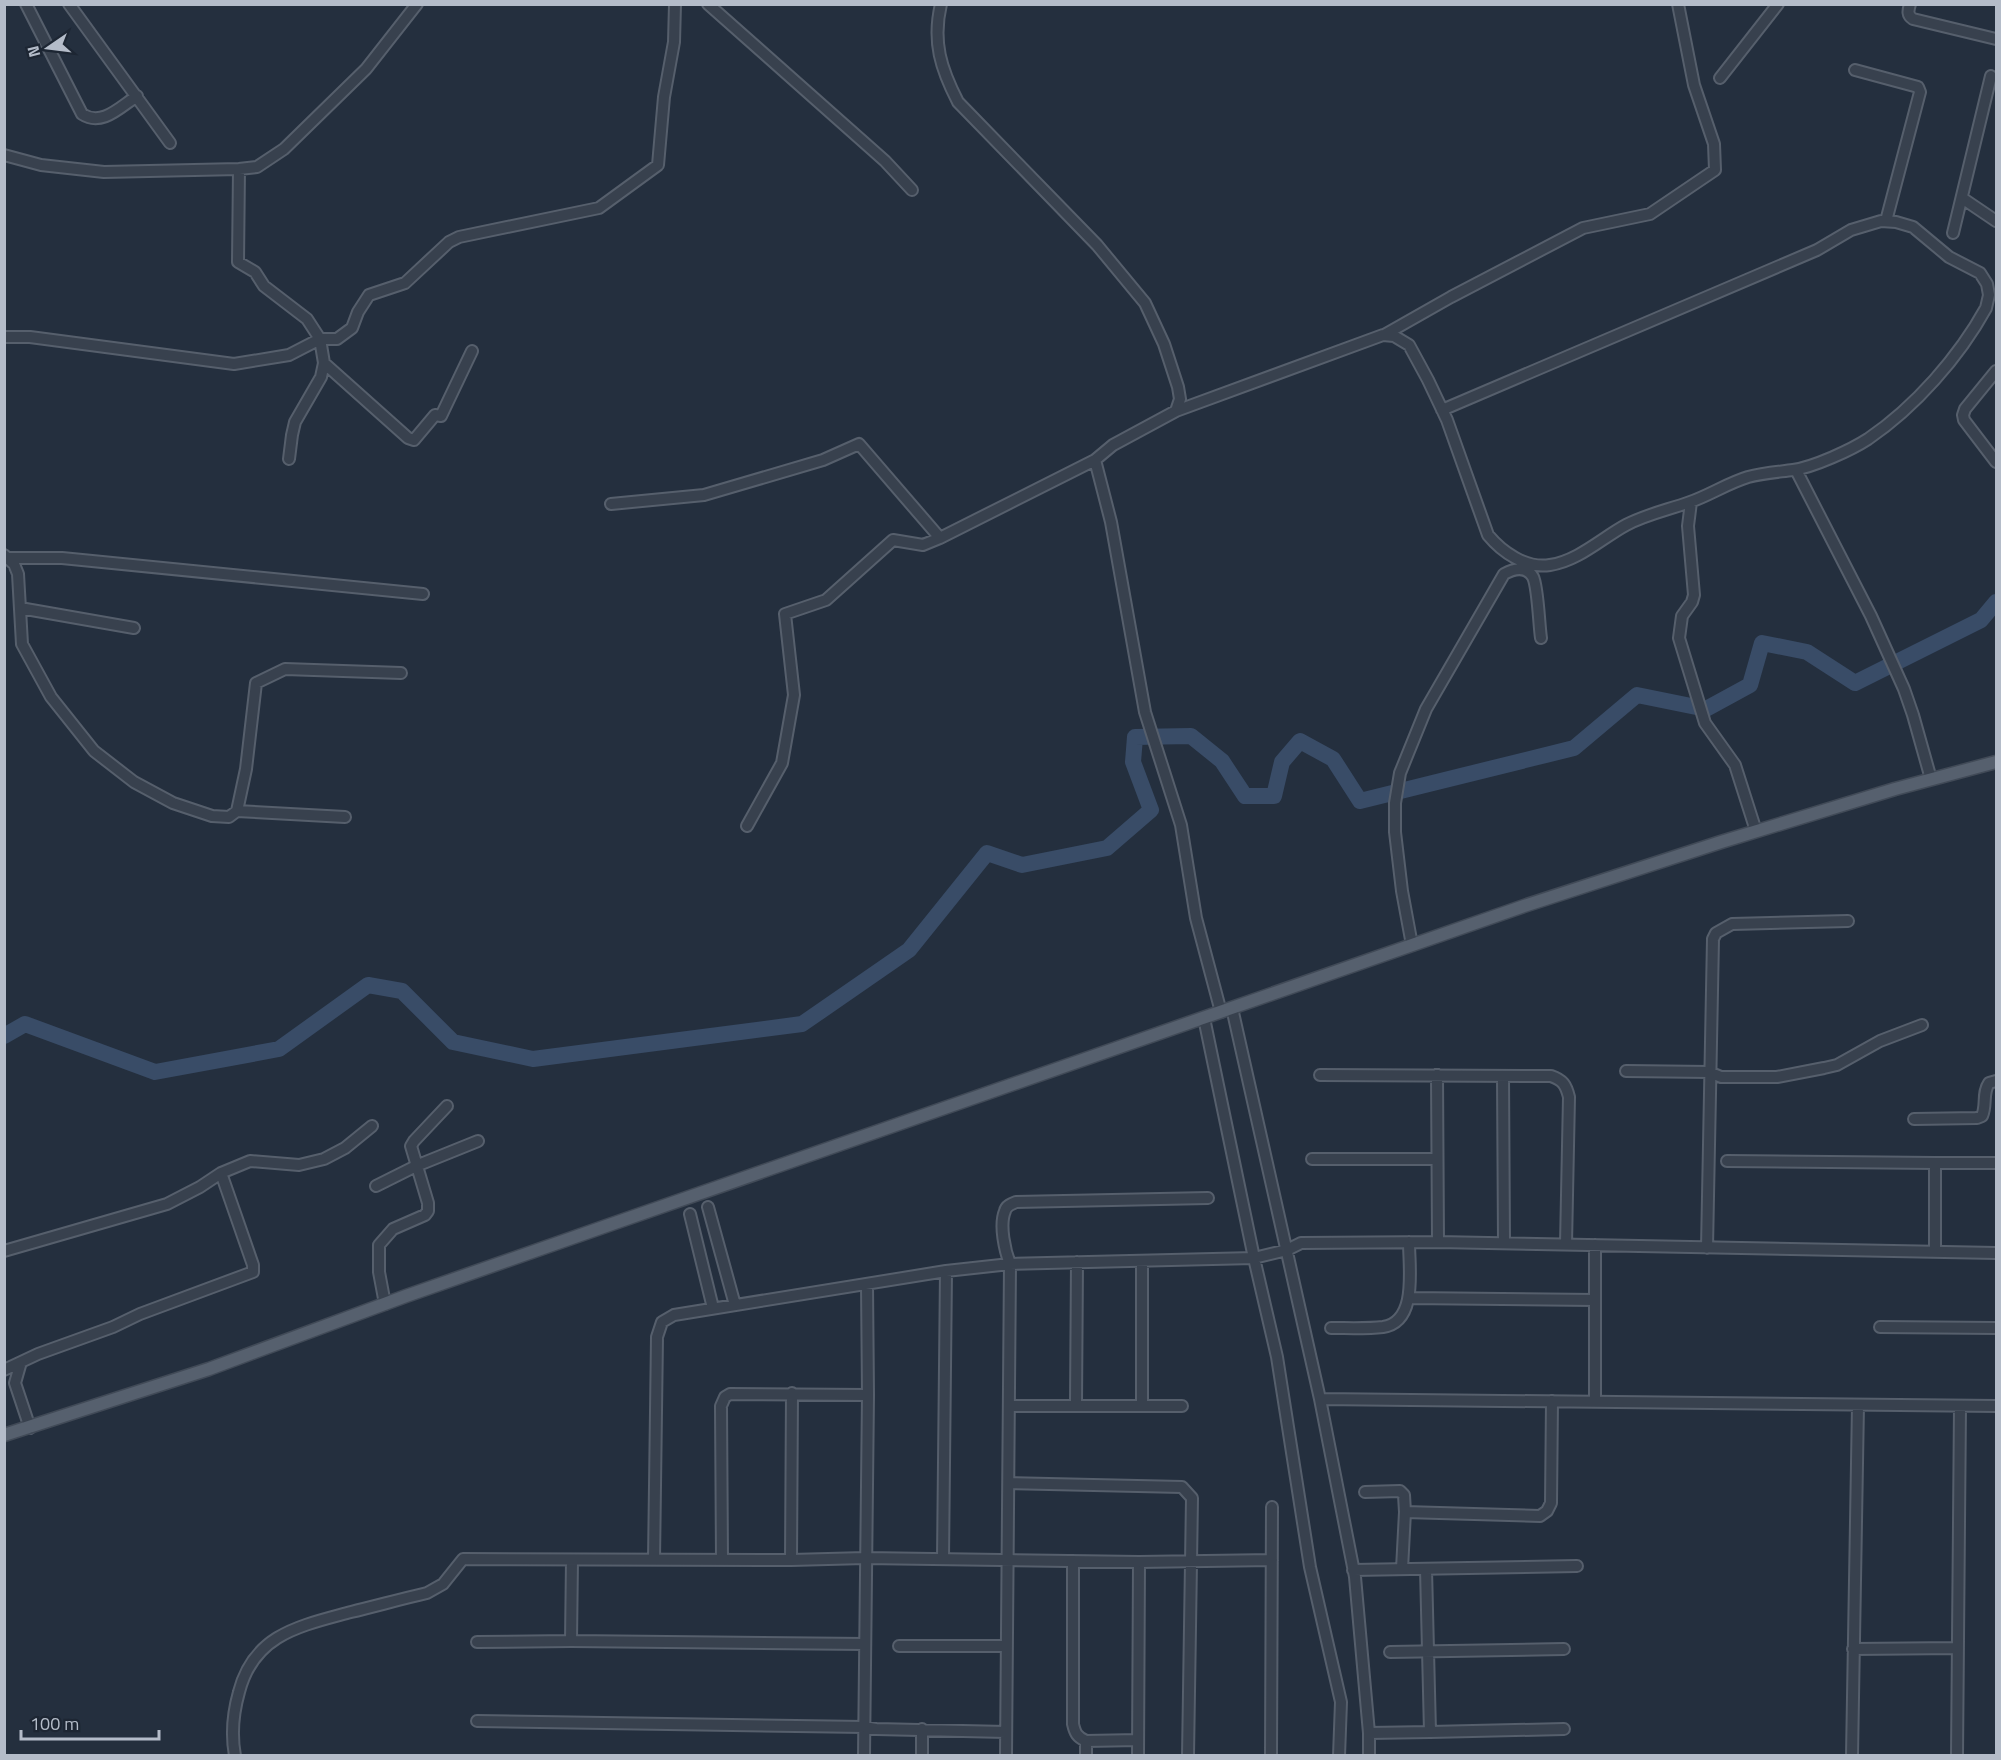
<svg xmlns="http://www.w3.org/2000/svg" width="2001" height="1760" viewBox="0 0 2001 1760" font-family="'Titillium Web',sans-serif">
<rect width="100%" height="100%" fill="#242f3e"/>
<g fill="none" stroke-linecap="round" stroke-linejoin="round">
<path stroke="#394c67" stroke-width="16" d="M4,1036L25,1024L155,1072L279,1049L368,985L402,991L453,1042L533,1059L802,1024L909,950L987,853L1022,865L1107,848L1151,810L1133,762L1135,737L1191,736L1222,761L1245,796H1274L1282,762L1300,741L1333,759L1360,801L1574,748L1637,695L1706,709L1750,685L1762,643L1807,652L1855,683L1981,620L1996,602"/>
<defs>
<path id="minor" d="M26,4L82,114C102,127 120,107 137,96
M69,4L170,143
M708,4L885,161L912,190
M1910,4C1908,11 1907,15 1913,19L1996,39
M1855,70L1918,87L1920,92L1886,221
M1720,78L1778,4
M4,155L41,165L104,172L239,169L257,167L284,149L366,69L417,4
M1962,198L1996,221
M1953,233L1991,76
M1384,335L1451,297L1583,228L1650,214L1715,170L1714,144L1694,85L1678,4
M4,337H30L234,364L289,355L320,339L307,319L264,286L255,272L238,262L239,169
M324,363L408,438L414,440L435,415L441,416L472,351
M1996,371L1965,409L1963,415L1964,420L1996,462
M1176,411L1383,335L1394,336L1409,345L1428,380L1447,420L1488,535C1502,552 1526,569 1550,565C1578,561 1602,538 1626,525C1647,514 1668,510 1690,502C1710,495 1728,483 1748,477C1763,473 1778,472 1793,470C1814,467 1851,450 1868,439C1915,407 1959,357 1986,308L1989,295L1987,284L1980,273L1949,257L1913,227L1896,222L1881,221L1851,230L1817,250L1442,410
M289,459L292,435L295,422L321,377L324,363L320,339H337L352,328L358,312L369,295L405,283L449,242L459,237L599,208L658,165L664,97L674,42L675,4
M1095,460L1111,522L1145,712L1181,825L1196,918L1221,1012
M1796,470L1871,616L1904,689L1913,715L1931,779
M1691,502L1688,526L1694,595L1692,602L1682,616L1679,638L1705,723L1735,765L1756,831
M611,504L704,495L823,460L859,444L940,538
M4,555L14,564L18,574L22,644L51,697L94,751L134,782L173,803L212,816L229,817L237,811L246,769L256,683L285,669L401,673
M8,558H62L423,594
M20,608L134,628
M237,811L345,817
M747,826L782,763L794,695L785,614L826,600L893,540L923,545L940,538L1095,460L1113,445L1176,411L1180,399L1178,387L1164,344L1145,303L1097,245L958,102C941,69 932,42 941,4
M1412,945L1402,891L1395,832V803L1400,773L1426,709L1504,574C1513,569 1526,565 1533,577C1538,587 1539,625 1541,638
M1232,1008L1320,1399L1355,1577L1369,1733V1756
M1204,1018L1254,1258L1277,1357L1310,1567L1341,1702L1339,1756
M1626,1071L1709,1072L1721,1077H1777L1824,1068L1837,1065L1880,1041L1922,1025
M1320,1075L1551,1076C1563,1080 1566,1085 1569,1097L1566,1244
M1437,1075L1438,1242
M1503,1076L1504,1243
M1914,1119L1977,1118L1982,1116C1987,1105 1982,1093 1989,1083L1996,1081
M1312,1159H1436
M1727,1161L1935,1163V1252
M1935,1163H1996
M376,1186L416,1166L478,1141
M708,1207L735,1305
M690,1214L713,1308
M1595,1245V1402
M1707,1248L1713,939L1716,933L1732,924L1848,921
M4,1251L167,1204L200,1187L221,1173L250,1161L299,1165L324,1159L345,1148L372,1126
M1142,1261V1406
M1409,1298L1595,1300
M385,1304L379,1272V1245L393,1229L425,1215L428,1211V1203L411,1146L414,1141L447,1106
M1880,1327L1996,1328
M1331,1328C1348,1328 1366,1329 1383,1327C1418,1322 1409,1268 1409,1242
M4,1370L21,1362
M1320,1399L1996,1406
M1076,1405L1077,1262
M1010,1406H1182
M30,1428L15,1383L21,1362L38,1354L113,1327L140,1314L253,1272V1265L221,1173
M1009,1483L1182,1487L1192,1498L1188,1756
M1365,1492L1400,1491L1404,1495L1405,1512L1402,1569
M1405,1512L1540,1516L1547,1511L1551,1503L1552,1401
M943,1559L946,1271
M654,1560L657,1337L662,1322L674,1315L946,1271L1010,1264L1254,1258L1287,1250L1301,1243L1438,1242L1996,1253
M722,1560L721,1406L725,1397L730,1394L868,1395
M791,1560L792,1393
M1073,1561V1724C1075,1733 1077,1737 1086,1741L1138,1740
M1353,1570L1577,1566
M571,1641L572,1560
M477,1642L571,1641L865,1644
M899,1646H1007
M1853,1649L1958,1648
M1390,1652L1564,1649
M477,1721L864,1727L876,1729L1006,1732
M1430,1732L1564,1729
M1369,1733L1430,1732L1426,1569
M1086,1741V1756
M235,1756C231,1734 233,1713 239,1692C254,1634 300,1626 351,1612C376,1606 401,1599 427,1593L443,1584L463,1559L791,1560L865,1558L1139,1562L1272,1560
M864,1756L868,1395L867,1285
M922,1756V1729
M1006,1756L1010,1264C1005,1251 999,1225 1005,1211C1006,1206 1011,1204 1016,1202L1208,1198
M1138,1756L1139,1562
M1271,1756L1272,1507
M1852,1756L1858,1405
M1957,1756L1960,1406"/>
<path id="major" d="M4,1435L209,1369L406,1296L609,1225L1524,906L1721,842L1895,789L1996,762"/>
</defs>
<use href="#minor" stroke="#565f6c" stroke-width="14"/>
<use href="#major" stroke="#414a57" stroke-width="15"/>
<use href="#minor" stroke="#38414e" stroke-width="10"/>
<use href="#major" stroke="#56606e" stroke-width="12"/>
</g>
<rect width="2001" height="1760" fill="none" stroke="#b4bcc9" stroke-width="12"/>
<g transform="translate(48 48) rotate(256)" stroke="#1d2633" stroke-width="4.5" paint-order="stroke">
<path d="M0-4.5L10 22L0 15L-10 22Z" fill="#b4bcc9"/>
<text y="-9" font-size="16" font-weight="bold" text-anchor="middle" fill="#b4bcc9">N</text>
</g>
<path d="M21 1730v9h138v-9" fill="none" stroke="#b4bcc9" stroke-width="3"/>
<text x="30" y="1730" font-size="18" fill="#b4bcc9" stroke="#1d2633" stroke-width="4.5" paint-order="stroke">100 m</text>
</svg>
